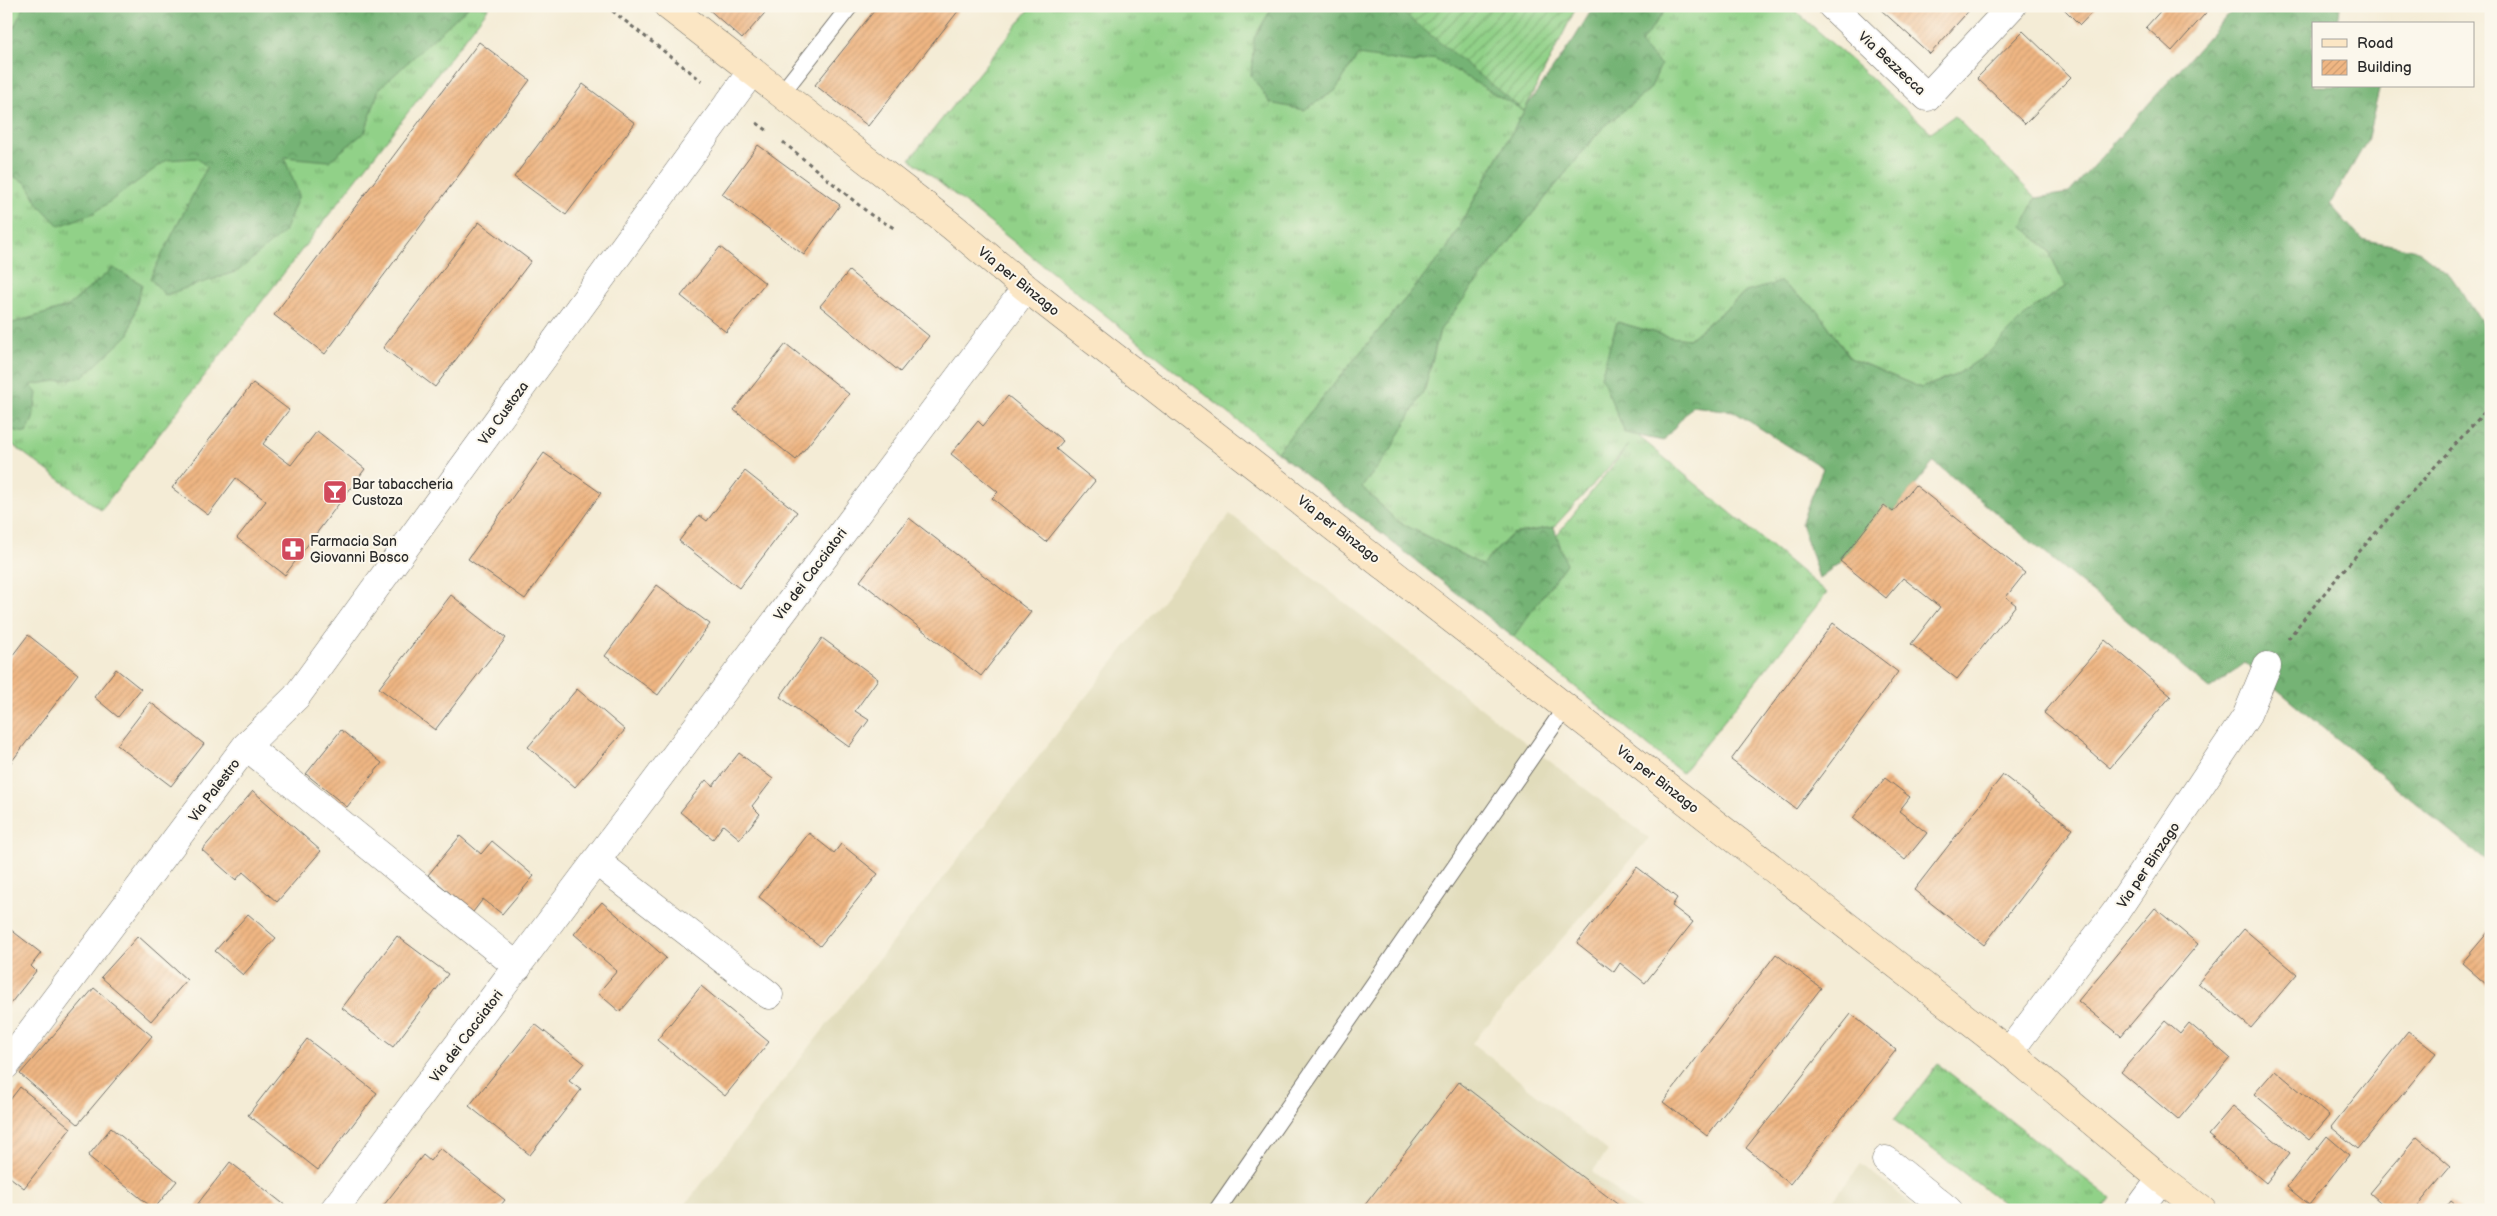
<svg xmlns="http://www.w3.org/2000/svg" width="2497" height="1216" viewBox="0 0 2497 1216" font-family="'Balsamiq Sans',sans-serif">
<defs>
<pattern id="grass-tufts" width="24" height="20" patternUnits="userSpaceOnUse" patternTransform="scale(1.25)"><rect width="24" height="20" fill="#91d188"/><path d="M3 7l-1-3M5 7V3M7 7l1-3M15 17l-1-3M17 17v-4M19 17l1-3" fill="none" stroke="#77aa6f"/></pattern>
<pattern id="forest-crowns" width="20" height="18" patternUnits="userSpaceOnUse" patternTransform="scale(1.25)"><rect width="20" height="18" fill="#74b374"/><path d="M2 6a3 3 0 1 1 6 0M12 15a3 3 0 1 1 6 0" fill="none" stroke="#5f925f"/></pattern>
<pattern id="garden-furrows" width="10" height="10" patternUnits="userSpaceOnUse" patternTransform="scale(1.25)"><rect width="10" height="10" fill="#91d188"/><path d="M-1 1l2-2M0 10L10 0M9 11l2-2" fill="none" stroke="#77aa6f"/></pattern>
<pattern id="building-hatch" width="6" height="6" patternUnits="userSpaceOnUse" patternTransform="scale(1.25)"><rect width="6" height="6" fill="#efb683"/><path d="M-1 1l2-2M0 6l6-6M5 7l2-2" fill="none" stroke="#cd9d71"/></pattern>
</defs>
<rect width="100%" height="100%" fill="#fbf7ec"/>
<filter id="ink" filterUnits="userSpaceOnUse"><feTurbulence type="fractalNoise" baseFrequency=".02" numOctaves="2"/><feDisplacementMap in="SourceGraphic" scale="10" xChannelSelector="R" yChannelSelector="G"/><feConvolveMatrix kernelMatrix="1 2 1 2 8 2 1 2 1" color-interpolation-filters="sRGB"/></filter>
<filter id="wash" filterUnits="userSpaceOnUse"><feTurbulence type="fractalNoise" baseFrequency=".0096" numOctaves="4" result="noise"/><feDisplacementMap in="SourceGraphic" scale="20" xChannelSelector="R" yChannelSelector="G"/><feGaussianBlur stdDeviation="1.12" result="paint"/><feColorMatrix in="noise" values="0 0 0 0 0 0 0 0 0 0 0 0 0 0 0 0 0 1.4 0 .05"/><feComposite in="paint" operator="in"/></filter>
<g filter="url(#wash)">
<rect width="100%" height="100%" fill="#f4ecd6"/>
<path fill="#e1dcbb" d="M1230,514L1649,838L1472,1043L1608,1151L1592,1172L1641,1210H681Z
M1861,1164L1919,1210H1825Z"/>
<path fill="url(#grass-tufts)" stroke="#5e7e5a" d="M6,6H490L101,510L6,440Z
M1032,6H1395L1524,111L1446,250L1277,452L910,159Z
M1668,6H1790L1931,132L1954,116L2036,198L2023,226L2049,251L2065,287L2033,308L1985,356L1956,375L1921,388L1850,358L1817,310L1746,292L1689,339L1670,337L1617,322L1625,433L1637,435L1827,593L1682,773L1490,618L1629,445L1554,527L1512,534L1482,565L1397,521L1362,487L1391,450L1425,388L1440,330L1471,289L1603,127L1650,89L1640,44Z
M1938,1064L2111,1199L2103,1210H2012L1894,1120Z"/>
<path fill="url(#forest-crowns)" stroke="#506f50" d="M24,6H469L379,89L365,132L329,161L284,157L299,195L284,232L238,271L165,295L150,278L207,167L197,158L167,160L94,213L59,226L39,205L27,183L6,173V44Z
M1273,6H1537L1524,110L1574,39L1594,6H1668L1640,44L1661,65L1650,89L1603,127L1471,289L1440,330L1425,388L1391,450L1362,487L1397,521L1482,565L1512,534L1554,527L1566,564L1513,637L1277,452L1446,250L1524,111L1434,58L1414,63L1358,55L1335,91L1304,110L1270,103L1251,75L1254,38Z
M2236,6H2340L2338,24H2313V86H2380L2367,141L2330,204L2361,239L2418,250L2450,275L2491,335V865L2245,663L2210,689L1934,462L1869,541L1819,578L1801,523L1823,468L1733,411L1692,406L1663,441L1625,433L1601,376L1617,322L1670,337L1689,339L1746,292L1780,282L1817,310L1850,358L1921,388L1956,375L1985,356L2033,308L2065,287L2049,251L2023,226L2036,198L2069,193Z
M113,268L142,284L129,334L83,377L30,385L37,393L33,419L26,433L12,430L6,424V325L67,307Z"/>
<path fill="url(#garden-furrows)" stroke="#5e7e5a" d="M1395,6H1577L1524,111Z"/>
<g id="blocks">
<path fill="url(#building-hatch)" d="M705,6H771L742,39Z
M878,6H954L959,10L868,126L815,85Z
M1884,6H1973L1930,54L1881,10Z
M2061,6H2098L2080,25Z
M2165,6H2212L2172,51L2146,27Z
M2023,31L2071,77L2025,124L1977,78Z
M479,42L530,80L325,354L274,315Z
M583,84L635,123L566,215L514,177Z
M758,145L840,205L804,255L722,194Z
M479,222L531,261L435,387L383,348Z
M720,247L765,283L726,332L681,296Z
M849,271L929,336L900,372L820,306Z
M786,344L849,394L796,460L734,410Z
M253,383L289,410L263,444L291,465L317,431L365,469L285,575L237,538L266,501L236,478L208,515L172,488Z
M1008,396L1063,441L1056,449L1095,481L1046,542L992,498L998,492L951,454L978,421L983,426Z
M544,453L601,493L525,599L468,559Z
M745,471L797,512L739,588L679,541L699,515L707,521Z
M1915,485L2025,573L2006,597L2016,605L1957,679L1911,644L1940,607L1903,578L1886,598L1840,561L1884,505L1893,512Z
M909,518L1031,612L981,676L860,581Z
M657,585L710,624L658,695L605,656Z
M451,595L506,638L435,730L379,688Z
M1833,623L1898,672L1796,809L1731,760Z
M28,635L78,674L6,769V664Z
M822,638L878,679L855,711L869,720L849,747L780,697Z
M2105,640L2171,696L2110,768L2044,713Z
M116,669L141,689L118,717L94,697Z
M577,689L625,730L575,787L528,747Z
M150,702L204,744L171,786L117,745Z
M341,730L382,763L347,807L306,774Z
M739,753L773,779L752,806L760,814L740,839L723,825L713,839L680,812L706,780L713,786Z
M2003,775L2073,829L1984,945L1914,890Z
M1885,778L1910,797L1899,811L1927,833L1905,860L1853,818Z
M253,791L321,851L277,902L243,872L236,880L202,850Z
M809,833L834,853L841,844L878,874L820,946L759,897Z
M460,836L481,854L492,841L534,876L502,914L483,899L473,912L428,875Z
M1637,867L1677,898L1672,906L1693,922L1645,983L1620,963L1614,972L1577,943Z
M602,902L666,958L620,1012L598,993L617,971L574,934Z
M2155,908L2198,944L2121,1036L2078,1001Z
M248,914L276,938L243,975L215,951Z
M6,926L41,953L31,966L36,971L7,1008Z
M2244,929L2297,974L2251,1028L2198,983Z
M2489,931L2491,981L2487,985L2462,963Z
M138,936L187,980L151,1021L101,977Z
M397,936L448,974L393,1047L342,1008Z
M1776,954L1821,988L1707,1136L1663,1102Z
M701,986L769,1042L725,1096L657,1040Z
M94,988L152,1036L78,1124L20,1074Z
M1851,1014L1896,1050L1790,1184L1746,1148Z
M2165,1021L2180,1034L2189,1023L2230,1058L2178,1120L2121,1072Z
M535,1024L584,1063L569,1081L581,1090L530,1155L469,1106Z
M2408,1031L2436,1053L2358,1149L2331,1127Z
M307,1039L377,1093L318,1170L248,1115Z
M2275,1070L2329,1116L2309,1140L2254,1094Z
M1459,1082L1625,1210H1361Z
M20,1087L71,1128L24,1188L6,1174V1105Z
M2233,1106L2290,1153L2266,1183L2208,1135Z
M111,1128L177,1181L154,1209L88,1156Z
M2327,1136L2349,1155L2309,1205L2287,1187Z
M2417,1137L2451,1166L2414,1210H2389L2370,1193Z
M440,1148L505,1200L497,1210H380L423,1155L430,1161Z
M230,1162L286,1206L283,1210H193Z
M2451,1201L2462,1210H2444Z"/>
</g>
</g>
<g filter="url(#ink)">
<use href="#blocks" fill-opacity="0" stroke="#716f67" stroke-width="1"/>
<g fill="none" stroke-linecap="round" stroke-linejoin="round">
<defs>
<path id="service" d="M781,94L850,6
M1217,1210L1566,707"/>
<path id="minor" d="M1832,6L1927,97L2012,6
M246,746L518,967
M596,861L769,995
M2009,1052L2115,913L2246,717L2267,666
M6,1065L246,746L296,697L752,71
M1886,1160L1948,1210
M334,1210L1026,288
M2138,1210L2161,1179"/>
<path id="secondary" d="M668,6L953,227L1026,288L2009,1052L2161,1179L2202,1210"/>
</defs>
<use href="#service" stroke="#716f67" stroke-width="18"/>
<use href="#minor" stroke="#716f67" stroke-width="29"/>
<use href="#secondary" stroke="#716f67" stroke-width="29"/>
<path stroke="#716f67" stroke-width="3" stroke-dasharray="4 4" stroke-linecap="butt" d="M606,6L702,81
M757,123L768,131
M783,142L871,215L894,228
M2288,639C2351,557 2421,482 2491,405"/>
<use href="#service" stroke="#fff" stroke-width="16"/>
<use href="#minor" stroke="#fff" stroke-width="28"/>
<use href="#secondary" stroke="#fbe6c4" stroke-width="28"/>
</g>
</g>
<defs>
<symbol id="bar-square" viewBox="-11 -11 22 22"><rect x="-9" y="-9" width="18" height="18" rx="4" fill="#d1495b" stroke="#fbf7ec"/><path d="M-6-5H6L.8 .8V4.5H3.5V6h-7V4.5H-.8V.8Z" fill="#fff"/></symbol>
<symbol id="pharmacy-square" viewBox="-11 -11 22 22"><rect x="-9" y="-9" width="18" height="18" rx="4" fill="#d1495b" stroke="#fbf7ec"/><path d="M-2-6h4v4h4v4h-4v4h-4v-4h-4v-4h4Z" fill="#fff"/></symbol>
</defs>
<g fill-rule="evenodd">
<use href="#bar-square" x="321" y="478" width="28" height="28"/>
<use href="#pharmacy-square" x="279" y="535" width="28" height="28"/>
</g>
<g text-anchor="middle" stroke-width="4" stroke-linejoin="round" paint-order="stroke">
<g font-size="14" fill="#2b2b2b" stroke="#fbf7ec">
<text transform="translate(1892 63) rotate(43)" y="5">Via Bezzecca</text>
<text transform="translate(1019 281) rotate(39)" y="5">Via per Binzago</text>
<text transform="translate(503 413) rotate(-54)" y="5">Via Custoza</text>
<text transform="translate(1339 529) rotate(38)" y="5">Via per Binzago</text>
<text transform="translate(810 574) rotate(-53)" y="5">Via dei Cacciatori</text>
<text transform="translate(1658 779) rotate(38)" y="5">Via per Binzago</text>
<text transform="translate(214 790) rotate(-53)" y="5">Via Palestro</text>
<text transform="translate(2148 865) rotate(-56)" y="5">Via per Binzago</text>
<text transform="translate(466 1036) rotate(-53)" y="5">Via dei Cacciatori</text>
</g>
<g font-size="14" fill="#2b2b2b" stroke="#fbf7ec" text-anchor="start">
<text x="352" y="489">Bar tabaccheria<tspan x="352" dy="16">Custoza</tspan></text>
<text x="310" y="546">Farmacia San<tspan x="310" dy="16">Giovanni Bosco</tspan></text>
</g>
</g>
<rect width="2497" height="1216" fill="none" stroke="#fbf7ec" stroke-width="25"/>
<rect x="2312" y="22" width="162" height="65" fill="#fbf7ec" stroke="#a8a59f"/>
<rect x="2322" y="39" width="25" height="8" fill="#fbe6c4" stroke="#a8a59f"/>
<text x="2357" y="48" font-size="15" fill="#2b2b2b">Road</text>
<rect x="2322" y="60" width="25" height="15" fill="url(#building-hatch)" stroke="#a8a59f"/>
<text x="2357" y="72" font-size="15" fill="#2b2b2b">Building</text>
</svg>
